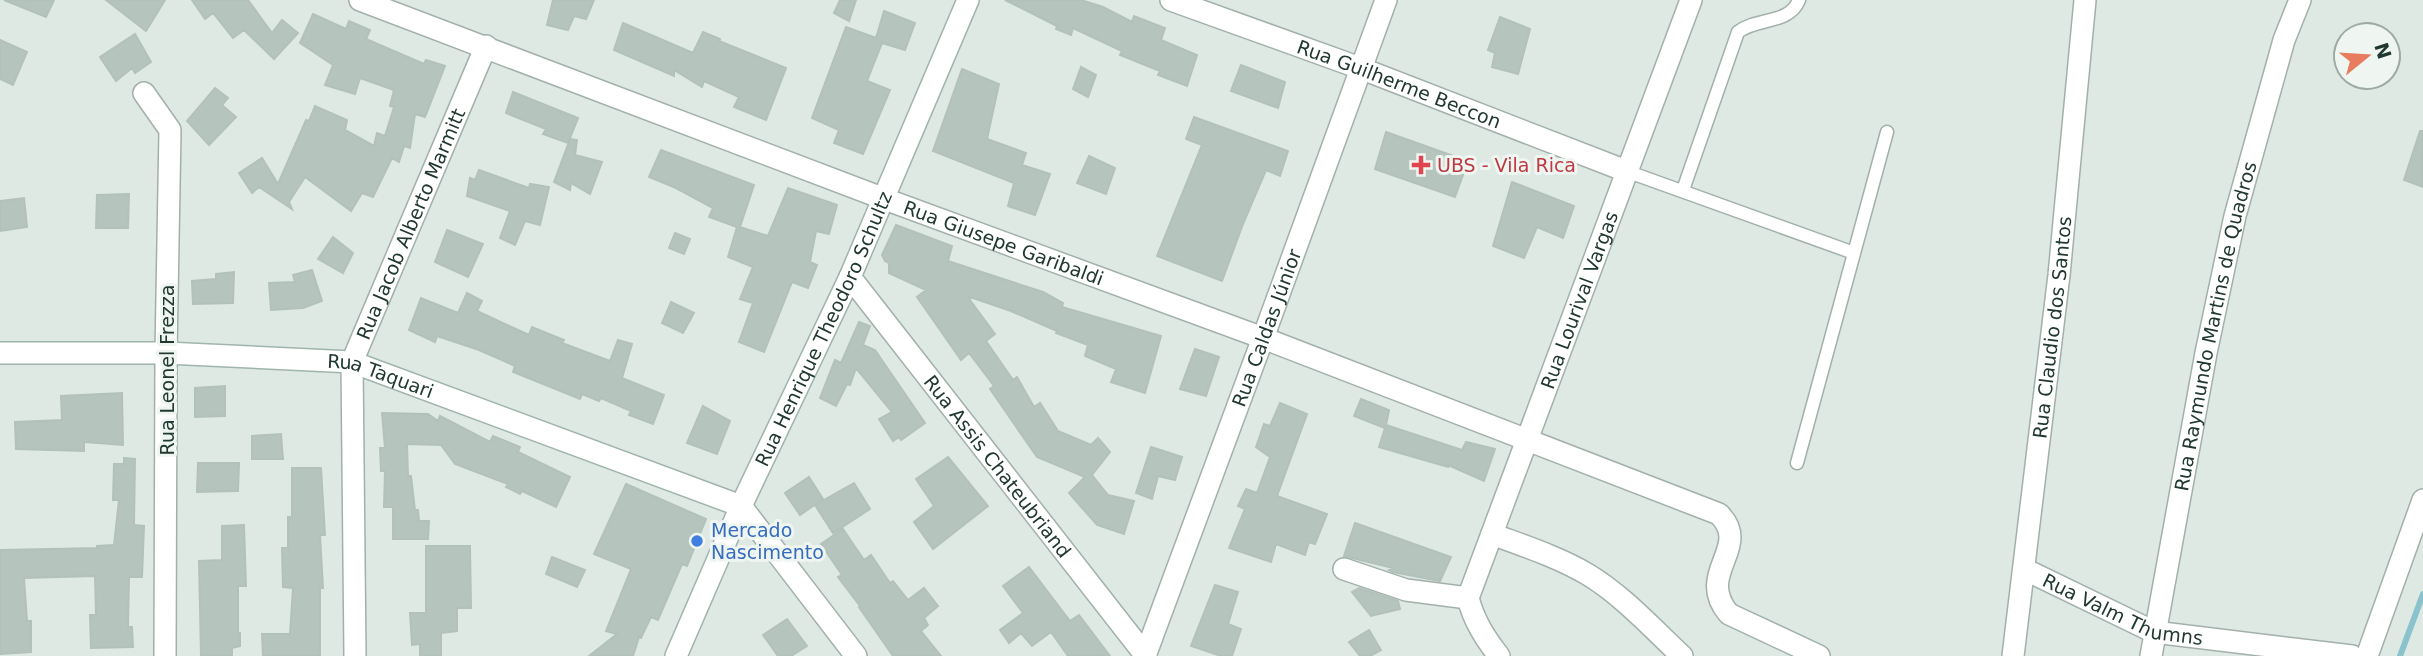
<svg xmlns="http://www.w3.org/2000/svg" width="2423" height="656" viewBox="0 0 2423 656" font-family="'DejaVu Sans',sans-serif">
<rect width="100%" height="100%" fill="#dfe9e4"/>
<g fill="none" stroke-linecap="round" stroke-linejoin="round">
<path stroke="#8ac3cb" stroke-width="6" d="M2400,656L2423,594"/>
</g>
<path fill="#b5c4bd" stroke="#b2c2bb" stroke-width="2" d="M4,0H54L46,17Z
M106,0H165L146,31Z
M192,0H248L272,33L282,20L298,33L274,59L244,30L233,38L213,13L205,19Z
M553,0H594L586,19L574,16L568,30L547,25Z
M840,0H856L849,21L834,13Z
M1005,0H1081L1103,7L1132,22L1134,16L1165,28L1161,40L1197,55L1187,86L1158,75L1160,71L1120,55L1122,51L1073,28L1071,35L1056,29L1057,26Z
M884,11L915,23L905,50L882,43L867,81L890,90L863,154L834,143L839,130L812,118L846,27L876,38Z
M313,14L346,29L349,21L370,30L366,39L424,64L426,60L445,66L425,117L415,114L410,148L404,146L399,162L392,158L373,197L362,193L351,211L305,177L289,202L292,209L259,187L252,193L239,173L262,158L278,184L306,120L309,121L315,106L347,120L345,130L374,146L377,133L385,136L394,107L390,106L394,90L360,78L355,94L325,85L333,65L300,43Z
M1500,17L1530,29L1518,74L1492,67L1495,53L1488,50Z
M623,23L693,53L703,32L720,39L719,41L786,68L766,120L734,107L739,97L704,81L702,87L674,70V76L614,50Z
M135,34L151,62L135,73L132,68L116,81L100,57Z
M0,40L27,52L13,85L0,79Z
M1241,65L1285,82L1278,108L1231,91Z
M1081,67L1096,75L1088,97L1073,89Z
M962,69L999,84L987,139L1026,153L1022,165L1050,174L1035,215L1008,206L1014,183L933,151Z
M215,88L228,98L222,105L236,117L209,145L187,121Z
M513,92L578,118L568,143L543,134L546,129L506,113Z
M1194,117L1288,151L1280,176L1266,170L1243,224L1222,281L1157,256L1202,145L1186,139Z
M2420,131H2423V187L2404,180Z
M1386,132L1468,161L1455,197L1375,169Z
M570,139L577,140L575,155L602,162L590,194L571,183L570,190L554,182Z
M661,150L754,185L740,227L768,236L788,188L837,205L829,234L816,231L810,262L817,265L808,288L792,282L764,352L739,342L753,303L740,299L753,267L728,257L737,227L709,217L713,208L676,188L649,177Z
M1089,156L1115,168L1106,194L1077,183Z
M479,170L529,188L530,184L549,187L540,225L525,221L515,245L500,238L510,211L467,196L470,178L475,180Z
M1512,182L1574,206L1563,238L1537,227L1524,258L1493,246Z
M129,194L128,228H96L97,195Z
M24,198L27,227L0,231V201Z
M896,225L952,246L948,261L1043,292L1063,303L1062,307L1161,336L1145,393L1111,382L1116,369L1085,356L1088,345L1056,333L1057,331L1011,311L967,296L995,334L986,341L1013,380L1017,377L1034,407L1040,403L1058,431L1091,445L1098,438L1110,452L1092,475L1108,495L1134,501L1124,534L1097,525L1069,493L1085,477L1037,457L990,389L994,386L969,353L961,360L917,297L926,290L889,273V263L885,261L882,255Z
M447,230L483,244L468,277L435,262Z
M675,233L690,239L684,254L669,248Z
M333,237L353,253L343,273L318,259Z
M312,270L322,301L303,308L271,310L269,283L295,282L293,275Z
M234,272L233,303L193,304L192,281L216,279V274Z
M467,293L482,301L477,311L529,335L532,327L564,340L562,343L610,361L618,340L632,344L622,378L664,395L653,424L629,415L631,411L601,398L599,401L582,394L580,399L513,372L515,366L479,350L437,336L435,342L409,330L421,298L458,313Z
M671,302L694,313L683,333L662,323Z
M859,322L870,326L863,345L875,350L925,423L901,440L899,437L893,441L879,419L892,412L856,368L850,385L847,384L836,406L820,398L835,360L841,363Z
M1195,349L1219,357L1206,396L1180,389Z
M225,386V416L195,417V388Z
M122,393L123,445L84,442V451L16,449L15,422L62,420L61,396Z
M1361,399L1389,410L1386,425L1462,450L1466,442L1495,449L1484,481L1448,465V467L1379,447L1385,428L1354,416Z
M1280,403L1307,414L1277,496L1327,514L1315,544L1309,542L1305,555L1276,544L1271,562L1229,548L1245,509L1238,506L1246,489L1257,493L1270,457L1256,447L1264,424L1270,426Z
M703,406L730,421L717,454L687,443Z
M382,413L428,414L438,421L440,416L490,442L493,436L520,447L518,452L570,477L556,507L522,491L520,494L506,487L508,484L455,464L441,445L407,444L408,476H411L415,510H418L419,521H429L428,539H393V507H384L385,471H381L380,448H385Z
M281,434L283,459H252V436Z
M1151,447L1182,457L1175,480L1158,476L1152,499L1136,493Z
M948,457L988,506L933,549L914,522L934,506L916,479Z
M124,458L135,459L134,525L144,526L142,577H129L128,627H132L133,647L91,648L90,615H96L95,576L24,578L27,621H31V652L0,654V550L97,548V546L114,545L119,500H113L114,464H124Z
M198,463H239L238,491L197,492Z
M292,468H321L325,535H320L323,588H320V656H263L262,634H290L293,588L283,587L282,548H288V517H292Z
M809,477L823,499L800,515L785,493Z
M854,483L870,509L833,533L815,505Z
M626,484L706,519L687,566L682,564L658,620L651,617L641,638L639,637L633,656H589L617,634L606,631L631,569L594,554Z
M1355,523L1451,557L1440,581L1393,572L1389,570L1393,568L1344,556Z
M244,525L246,586H238V633H240V646L232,648V656H201L199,561L222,560V526Z
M843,529L864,560L871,555L890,583L893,581L908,600L924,588L938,606L924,618L928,625L921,631L941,656H893L859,607L860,606L838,577L842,575L821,544Z
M426,546H470L471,608H457V631L441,633V656H420V644L412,645L410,613H426Z
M552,557L585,570L577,587L546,574Z
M1029,567L1070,621L1079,615L1110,656H1068L1051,632L1032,646L1021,633L1009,643L1000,630L1023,613L1003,586Z
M1215,585L1238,592L1228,624L1241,629L1232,656H1221L1191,646Z
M1359,588L1398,601L1400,609L1371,616L1352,592Z
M787,619L807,646L791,656H778L763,635Z
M1369,630L1381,650L1370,656H1360L1349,642Z"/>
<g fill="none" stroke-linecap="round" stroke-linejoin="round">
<defs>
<path id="lane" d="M1626,171L1854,253
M1683,190L1738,32C1757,17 1789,25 1799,0
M1797,463L1887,132"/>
<g id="street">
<path id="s1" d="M360,0L882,198L1263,338L1719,514C1753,548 1694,573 1729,614L1819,656"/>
<path id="s2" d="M1171,0L1360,68L1626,171"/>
<path d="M144,93L170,130L166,353L165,656"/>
<path id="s3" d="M850,277L1146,656"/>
<path d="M741,506L856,656"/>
<path d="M1492,534C1524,546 1558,557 1587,574C1621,594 1653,629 1682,656"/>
<path d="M1344,569L1406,590L1468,598"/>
<path id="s4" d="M2024,569L2154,632L2352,656"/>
<path id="s5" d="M1468,598L1691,0"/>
<path d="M1468,598C1474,621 1485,638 1499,656"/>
<path id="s6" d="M355,656L352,362L486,46"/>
<path id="s7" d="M1145,656L1263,338L1386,0"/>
<path id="s8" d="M2013,656L2059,275L2085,0"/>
<path id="s9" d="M2151,656L2206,353L2235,216L2284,40L2300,0"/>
<path d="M2367,656L2423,500"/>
</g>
<g id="secondary">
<path id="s10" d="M0,353H166L352,362L741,506"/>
<path id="s11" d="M676,656L741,506L850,277L968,0"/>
</g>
</defs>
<use href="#lane" stroke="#a2b0ab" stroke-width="15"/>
<use href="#street" stroke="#a2b0ab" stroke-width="24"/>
<use href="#secondary" stroke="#9fb4ac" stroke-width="24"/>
<use href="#lane" stroke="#fff" stroke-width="12"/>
<use href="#street" stroke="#fff" stroke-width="21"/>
<use href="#secondary" stroke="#fff" stroke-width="21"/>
</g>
<path fill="#e0444e" stroke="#eff6f2" stroke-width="2.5" d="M1417.5 154.5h7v7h7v7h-7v7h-7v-7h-7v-7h7z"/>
<circle fill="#3f7fe0" stroke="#eff6f2" stroke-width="2.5" cx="697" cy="541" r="7"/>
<g text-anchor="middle" stroke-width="6" stroke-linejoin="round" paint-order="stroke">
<g font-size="19" fill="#213831" stroke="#eff6f2">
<text dy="7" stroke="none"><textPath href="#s2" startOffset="243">Rua Guilherme Beccon</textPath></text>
<text dy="7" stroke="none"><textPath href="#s6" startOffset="444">Rua Jacob Alberto Marmitt</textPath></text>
<text dy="7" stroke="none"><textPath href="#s1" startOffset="688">Rua Giusepe Garibaldi</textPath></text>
<text dy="7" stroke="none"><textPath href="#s5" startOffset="318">Rua Lourival Vargas</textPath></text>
<text dy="7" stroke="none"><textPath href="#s9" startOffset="336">Rua Raymundo Martins de Quadros</textPath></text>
<text dy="7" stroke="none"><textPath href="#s11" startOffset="359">Rua Henrique Theodoro Schultz</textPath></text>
<text dy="7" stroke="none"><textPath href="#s7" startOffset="350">Rua Caldas Júnior</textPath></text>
<text dy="7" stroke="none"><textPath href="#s8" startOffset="331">Rua Claudio dos Santos</textPath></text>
<text transform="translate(167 370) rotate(-90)" y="7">Rua Leonel Frezza</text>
<text dy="7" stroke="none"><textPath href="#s10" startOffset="383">Rua Taquari</textPath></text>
<text dy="7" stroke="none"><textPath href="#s3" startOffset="240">Rua Assis Chateubriand</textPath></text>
<text dy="7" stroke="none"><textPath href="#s4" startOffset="108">Rua Valm Thumns</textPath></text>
</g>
<g font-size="19" fill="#be3a42" stroke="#eff6f2" text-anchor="start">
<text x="1437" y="172">UBS - Vila Rica</text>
</g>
<g font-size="19" fill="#366cbe" stroke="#eff6f2" text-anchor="start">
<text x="711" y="537">Mercado<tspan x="711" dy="22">Nascimento</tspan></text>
</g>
</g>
<g transform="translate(2367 56) rotate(72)"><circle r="33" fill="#eff6f2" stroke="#9daaa5" stroke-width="2"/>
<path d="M0-5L12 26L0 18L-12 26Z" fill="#e77c5f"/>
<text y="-10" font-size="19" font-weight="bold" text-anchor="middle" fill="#213831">N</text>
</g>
</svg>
